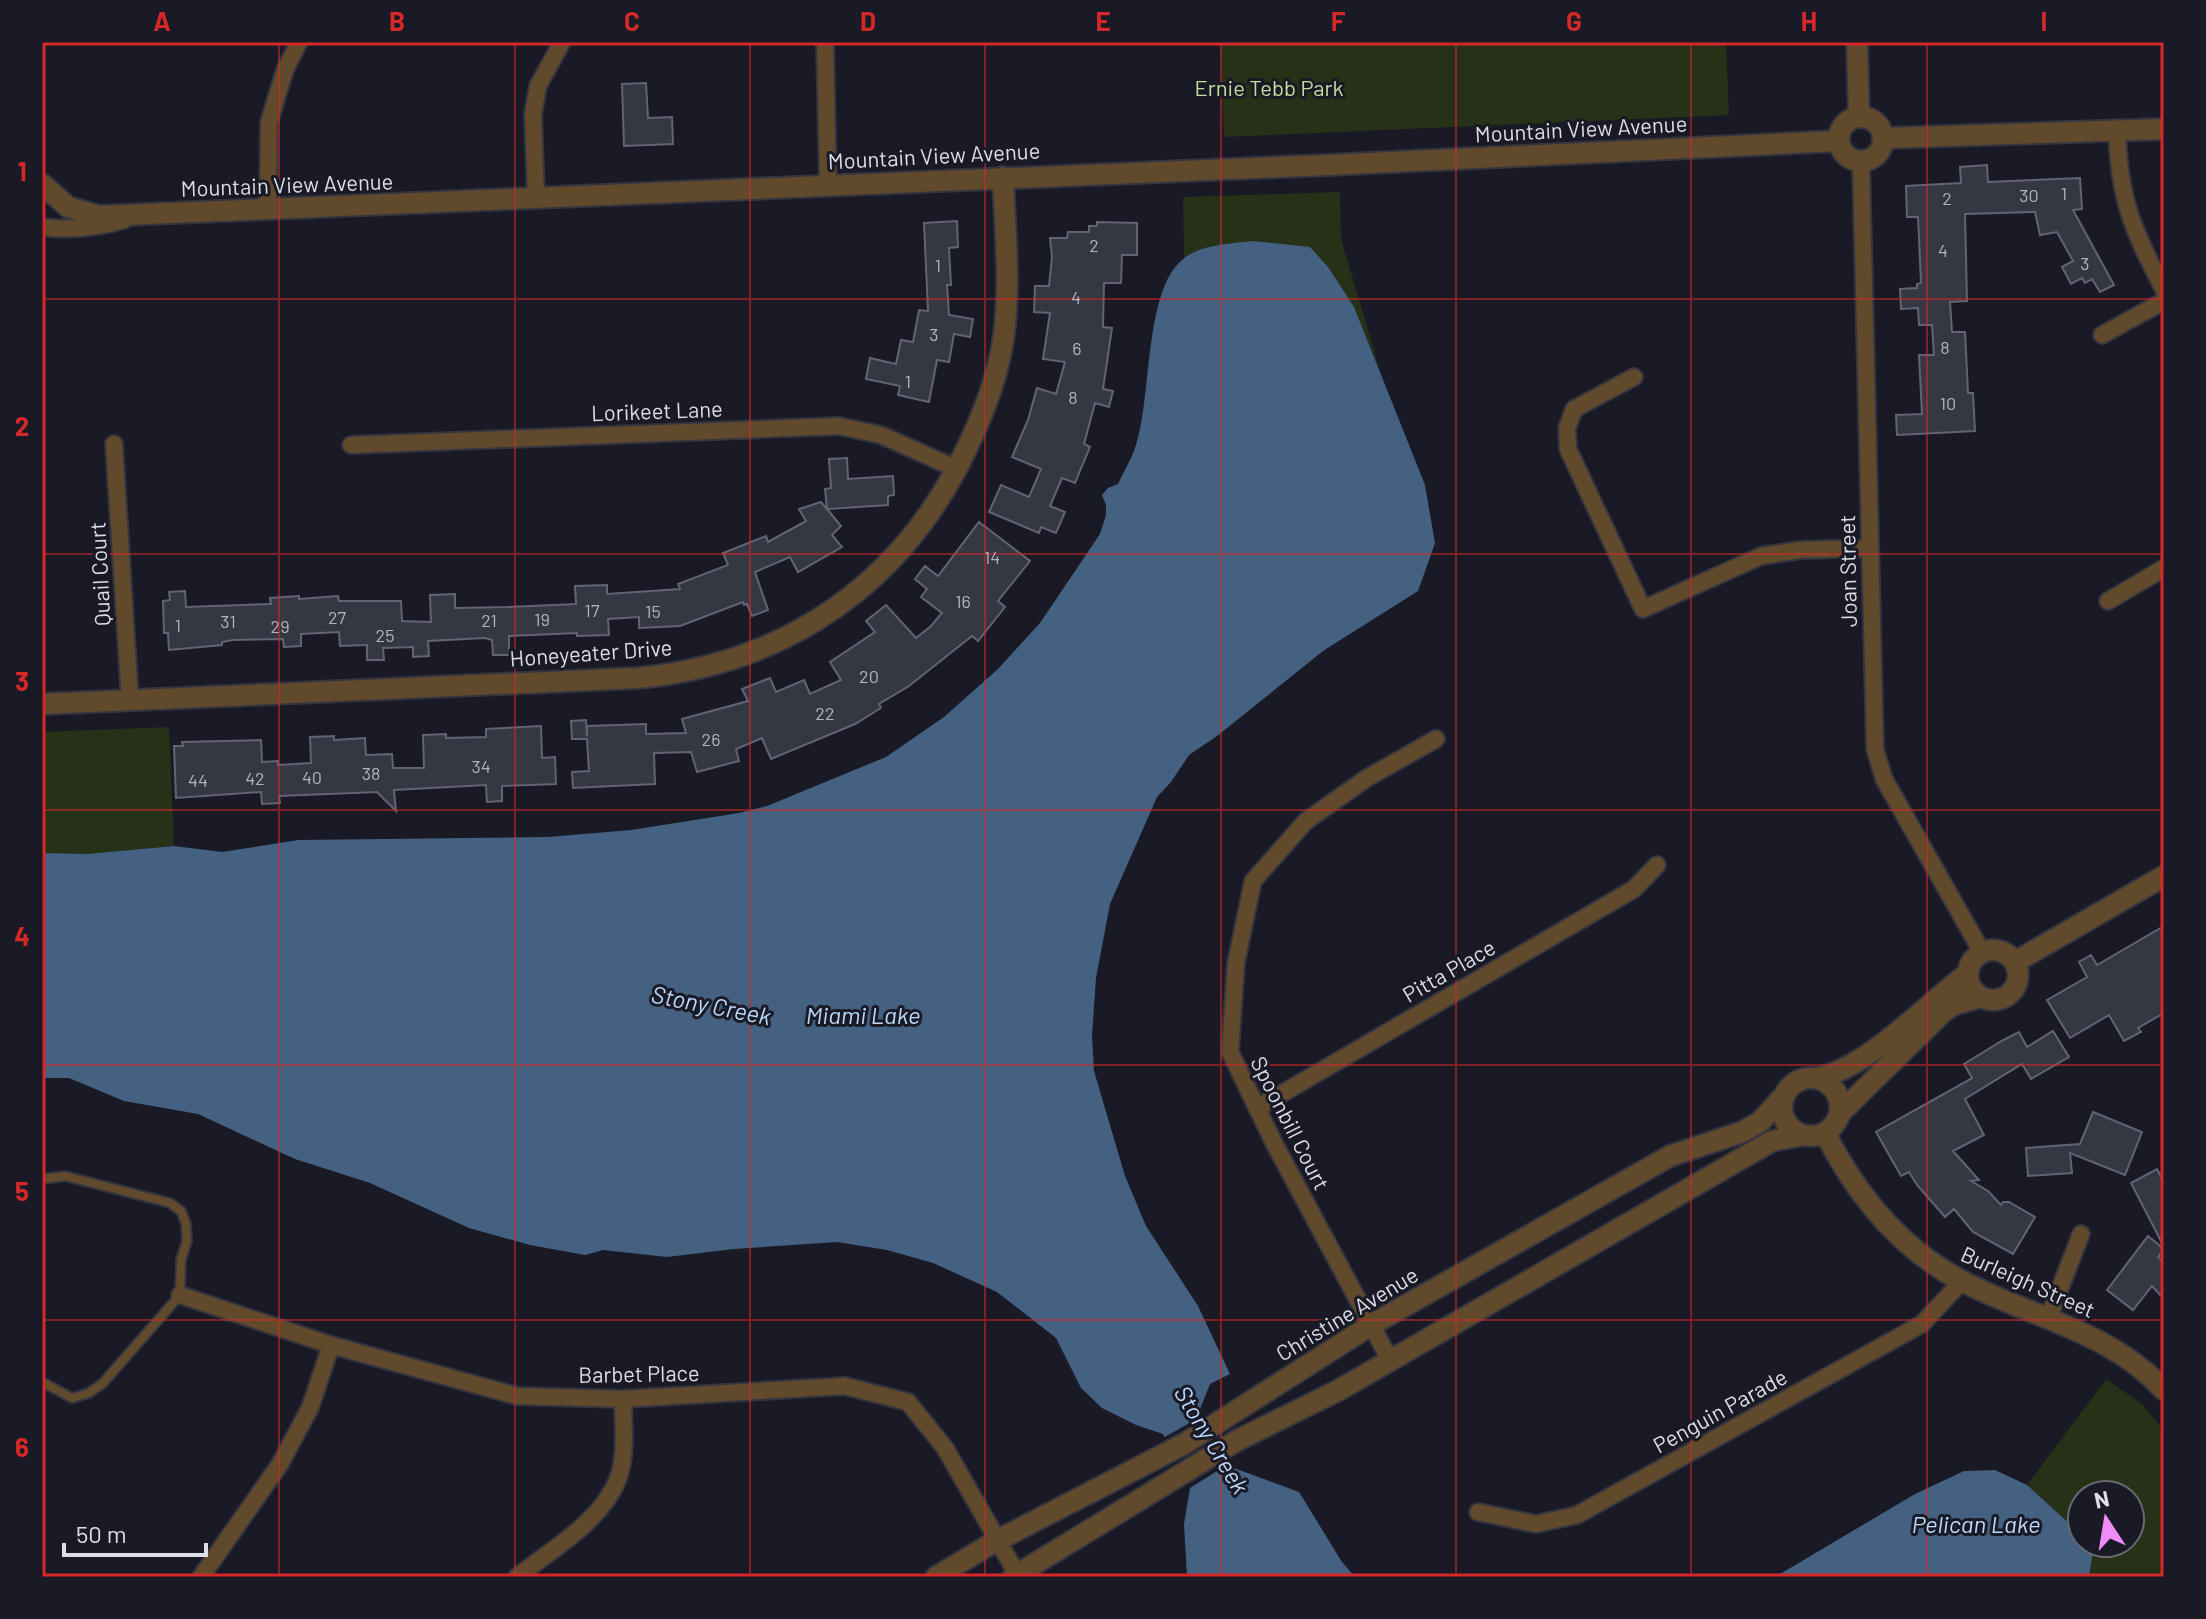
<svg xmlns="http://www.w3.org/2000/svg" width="2206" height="1619" viewBox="0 0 2206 1619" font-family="Barlow,sans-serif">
<rect width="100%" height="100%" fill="#191a25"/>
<path fill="#273117" d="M1220,42H1726L1729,115L1224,137Z
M1340,192L1341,239L1379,367C1360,322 1343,285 1310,247L1215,245L1184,258L1183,197Z
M169,727L174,846L87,854L42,853V732Z
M2106,1379L2143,1405L2164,1431V1577H2089L2094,1545L2092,1543H2130V1495H2082V1535L2027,1485Z"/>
<path fill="#456181" d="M1253,241L1310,247L1328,267L1354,307L1425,485L1435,543L1418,591L1323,651L1217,736L1189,755L1171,782L1157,797L1110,904L1096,978L1092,1036L1094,1071L1125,1176L1146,1226L1198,1306L1230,1374L1210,1384L1198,1414L1231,1467L1299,1492L1342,1562L1355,1577H1187L1184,1524L1190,1488L1163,1434L1136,1425L1102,1408L1081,1388L1056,1338L997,1292L933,1263L887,1250L837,1242L734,1249L667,1257L603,1250L585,1255L530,1245L469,1228L370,1183L295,1159L198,1114L124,1101L69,1078H42V853L87,854L174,846L222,852L298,840L548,837L631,830L739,813L767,806L886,757L944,717L998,669L1040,623L1100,534L1106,515V505L1102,495L1108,488L1118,484C1124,471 1132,458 1136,445C1152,397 1144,292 1182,260C1200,244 1230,244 1253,241Z
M1995,1470L2027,1485L2082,1535V1543L2094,1545L2089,1577H1775L1915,1494L1964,1471Z"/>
<path fill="#191a25" d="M1204,1415L1232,1462L1185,1491L1161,1439Z"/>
<path fill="#353743" stroke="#626472" stroke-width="2" d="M646,83L648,118L672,117L673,144L624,146L622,84Z
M1987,165L1988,182L2080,178L2082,209L2073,210L2114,285L2100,292L2092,279L2085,283L2082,278L2071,284L2062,267L2073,261L2057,232L2040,235L2035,212L1965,214L1967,301L1950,302L1952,332H1965L1968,393H1973L1975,431L1897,435L1896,415L1922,414L1919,355H1934L1932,325H1919L1918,308L1901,309L1900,289L1917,288V284L1921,283L1918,217H1907L1906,186L1961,183L1960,167Z
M957,221L958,247L949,248L951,285H947L949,315L973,319L970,337L954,334L949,362L937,360L929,402L898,395L900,386L866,379L870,358L896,364L901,340L913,342L919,310L928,311L924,223Z
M1097,222L1137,223V255H1122L1121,283H1104L1103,327L1112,328L1103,389L1113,391L1109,407L1095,403L1084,444L1090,447L1075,483L1062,478L1050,506L1065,512L1056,533L1041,527L1039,533L989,512L1001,485L1029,497L1041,469L1012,457L1028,420L1037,388L1056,394L1065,362L1043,359L1050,313L1034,312L1035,286H1049L1052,257L1050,238H1067L1068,232H1089V226H1097Z
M847,458L848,479L893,476L894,495L888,496V505L827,509L841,526L832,535L842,547L798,572L790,557L755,572L768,610L752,616L747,604L744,605L743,602L680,626L639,628V617L608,619L609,635L577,636V633L509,636V655H493L492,640L485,638L428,641L429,656L413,657V647L383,648L384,660H367V645L340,646L339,632L301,634V646L284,647L283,639L233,640L222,642V645L169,650L168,633H164L163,601L170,600L169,592L185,591L186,607L271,604L270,598L299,596V599L338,596L339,601H401L402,621L431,622L430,595L455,594V608L508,607L576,604L575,586L607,585V594L680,589L678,584L728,565L723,553L766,536L768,542L806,521L799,509L821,502L827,509L825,489L831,488L829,459Z
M979,522L1030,561L998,601L1005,607L978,641L972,636L909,686L879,704L881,708L855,724L771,759L762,738L736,749L739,761L697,772L691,752L654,753L655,784L573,788L572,772L589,771L587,739H572L571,721L586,720L587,736V726L646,724V734L686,733L682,719L748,701L742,689L770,678L776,692L804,680L810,694L841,680L830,662L875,632L866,621L886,605L916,638L931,626L942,613L921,597L927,589L915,579L925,566L938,576Z
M541,726L542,758L555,757L556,784L502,786V801L487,802L486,785L394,790L396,811L377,792L279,796L280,803L262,804L261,792L176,798L174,746H183L182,742L261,740L262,762L278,761V765L311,763L310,737L334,736V740L365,738L366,755L392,754L393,768H424L423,735L446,734V738L486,737V729Z
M2164,926V1013L2138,1028L2141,1032L2124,1041L2109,1015L2070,1038L2047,1000L2087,977L2079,962L2091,955L2097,965Z
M2053,1031L2069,1057L2031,1079L2022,1064L1965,1099L1984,1135L1953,1151L1979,1180L1971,1181L1988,1191L2001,1205L2003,1202H2009L2035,1217L2013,1254L1973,1232L1954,1209L1945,1217L1917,1185L1909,1172L1901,1176L1876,1132L1972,1078L1964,1064L2003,1040L2019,1032L2027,1047Z
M2093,1112L2142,1132L2125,1175L2070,1153L2072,1173L2028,1176L2026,1148L2080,1144Z
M2157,1169L2164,1183V1247L2131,1183Z
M2148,1236L2164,1249L2158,1257L2164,1262V1299L2152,1286L2133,1310L2107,1290Z"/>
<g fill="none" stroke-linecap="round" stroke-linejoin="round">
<defs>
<path id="service" d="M42,1179L65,1176L170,1203L181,1211L186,1224L187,1241L181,1260L180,1295L103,1383L89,1393L72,1398L42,1382"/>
<path id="minor" d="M825,42L828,185
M2117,131C2119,200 2133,230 2164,290
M1861,161L1875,749L1884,779L1982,952
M536,198L533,114L538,86L562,42
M268,210L269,122L285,70L299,42
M42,227C71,231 96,228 124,220
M2102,335L2164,301
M1634,377L1574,409L1567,428L1568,449L1643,609L1761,556L1800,550L1870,548
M114,444L130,700
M351,445L839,426L881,435L957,469
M2108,601L2164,568
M1257,1108L1634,889L1657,865
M180,1295L331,1345L517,1396L623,1399L845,1386L908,1402L945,1448L1017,1574
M2049,1317L2081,1234
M1390,1360L1275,1145L1230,1052L1236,963L1253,881L1306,821L1367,778L1436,739
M1478,1512L1536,1524L1577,1515L1922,1324L1962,1281
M201,1577L280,1464L310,1408L331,1345
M517,1577C552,1549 601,1522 618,1479C627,1455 623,1424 623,1399"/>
<path id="tertiary" d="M1857,42L1859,116
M1839 139a22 22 0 1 1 44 0a22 22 0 1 1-44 0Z
M1883,138L2164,129
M42,184L68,207L99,216L1327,165L1838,141
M42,704L638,678C786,664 902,584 966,450C983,415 997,380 1003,341C1011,287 1005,231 1003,177
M1968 975a25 25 0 1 1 50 0a25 25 0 1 1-50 0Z
M2015,962L2164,876
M1782 1107a29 29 0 1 1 58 0a29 29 0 1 1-58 0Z
M1817,1078C1865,1070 1927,1004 1967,974
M1840,1113L1943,1012L1953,1005L1981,997
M1825,1133C1856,1194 1898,1247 1960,1280C2029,1317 2109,1330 2164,1390
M936,1577L996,1541L1184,1444L1371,1325L1670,1156L1742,1132L1760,1122L1782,1098
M1013,1577L1236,1441L1339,1390L1772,1141L1803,1135"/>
</defs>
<use href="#service" stroke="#343540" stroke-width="12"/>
<use href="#minor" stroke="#343540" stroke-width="20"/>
<use href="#tertiary" stroke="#343540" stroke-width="24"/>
<use href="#service" stroke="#614a2c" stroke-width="8"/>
<use href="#minor" stroke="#614a2c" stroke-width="16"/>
<use href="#tertiary" stroke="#614a2c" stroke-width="20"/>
</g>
<path fill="none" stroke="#d62828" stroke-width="2" stroke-opacity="0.55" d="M279,42V1577M515,42V1577M750,42V1577M985,42V1577M1221,42V1577M1456,42V1577M1691,42V1577M1927,42V1577M42,299H2164M42,554H2164M42,810H2164M42,1065H2164M42,1320H2164"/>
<g text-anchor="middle" stroke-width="6" stroke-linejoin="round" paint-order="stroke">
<g font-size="18" fill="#b3b4bd">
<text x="2064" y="200">1</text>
<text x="2029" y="202">30</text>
<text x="1947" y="205">2</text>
<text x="1094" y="252">2</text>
<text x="1943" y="257">4</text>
<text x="2085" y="270">3</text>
<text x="938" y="272">1</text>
<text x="1076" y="304">4</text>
<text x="934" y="341">3</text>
<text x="1945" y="354">8</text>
<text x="1077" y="355">6</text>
<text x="908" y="388">1</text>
<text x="1073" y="404">8</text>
<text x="1948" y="410">10</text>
<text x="992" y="564">14</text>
<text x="963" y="608">16</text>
<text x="592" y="617">17</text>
<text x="653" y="618">15</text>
<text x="337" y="624">27</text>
<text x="542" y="626">19</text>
<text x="489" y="627">21</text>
<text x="228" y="628">31</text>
<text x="178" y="632">1</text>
<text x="280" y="633">29</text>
<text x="385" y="642">25</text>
<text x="869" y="683">20</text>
<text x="825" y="720">22</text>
<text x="711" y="746">26</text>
<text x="481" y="773">34</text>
<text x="371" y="780">38</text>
<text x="312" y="784">40</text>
<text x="255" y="785">42</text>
<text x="198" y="787">44</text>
</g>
<g font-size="22" fill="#c4dd9b" stroke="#191a25">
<text x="1269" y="96">Ernie Tebb Park</text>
</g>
<g font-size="22" fill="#dddee6" stroke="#191a25">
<text transform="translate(1581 129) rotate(-3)" y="8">Mountain View Avenue</text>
<text transform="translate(934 156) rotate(-3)" y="8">Mountain View Avenue</text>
<text transform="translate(287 185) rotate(-2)" y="8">Mountain View Avenue</text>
<text transform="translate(657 411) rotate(-2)" y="8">Lorikeet Lane</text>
<text transform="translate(1848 571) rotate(-91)" y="8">Joan Street</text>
<text transform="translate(100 574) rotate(-93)" y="8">Quail Court</text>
<text transform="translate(591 653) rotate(-4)" y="8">Honeyeater Drive</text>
<text transform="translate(1449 971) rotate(-30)" y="8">Pitta Place</text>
<text transform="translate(1290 1123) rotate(63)" y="8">Spoonbill Court</text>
<text transform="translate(2028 1282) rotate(24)" y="8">Burleigh Street</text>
<text transform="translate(1347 1314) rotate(-31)" y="8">Christine Avenue</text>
<text transform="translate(639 1374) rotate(-1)" y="8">Barbet Place</text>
<text transform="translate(1720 1411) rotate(-29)" y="8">Penguin Parade</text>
</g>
<g font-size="24" font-style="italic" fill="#bbd7f9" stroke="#191a25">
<text transform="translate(711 1006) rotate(11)" y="8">Stony Creek</text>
<text x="863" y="1024">Miami Lake</text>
<text transform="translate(1211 1440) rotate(59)" y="8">Stony Creek</text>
<text x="1976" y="1533">Pelican Lake</text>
</g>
</g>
<rect width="2206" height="1619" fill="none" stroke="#191a25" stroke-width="88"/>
<g transform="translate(2106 1519) rotate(348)"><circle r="38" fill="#191a25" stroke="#676872" stroke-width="2"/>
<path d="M0-6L14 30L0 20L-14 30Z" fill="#ee8cf8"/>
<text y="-12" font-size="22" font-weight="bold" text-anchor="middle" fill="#dddee6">N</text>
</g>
<path d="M64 1543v12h142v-12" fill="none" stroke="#dddee6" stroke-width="4"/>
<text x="76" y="1543" font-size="24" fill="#dddee6" stroke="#191a25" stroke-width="6" paint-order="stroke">50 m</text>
<rect x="44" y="44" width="2118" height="1531" fill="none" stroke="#d62828" stroke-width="3"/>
<g font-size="26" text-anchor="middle" font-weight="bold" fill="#d62828">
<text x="162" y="31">A</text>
<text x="397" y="31">B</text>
<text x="632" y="31">C</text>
<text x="868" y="31">D</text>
<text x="1103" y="31">E</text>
<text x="1338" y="31">F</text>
<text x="1574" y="31">G</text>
<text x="1809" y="31">H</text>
<text x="2044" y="31">I</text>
<text x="22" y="181">1</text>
<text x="22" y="436">2</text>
<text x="22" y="691">3</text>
<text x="22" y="946">4</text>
<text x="22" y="1201">5</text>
<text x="22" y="1457">6</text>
</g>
</svg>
